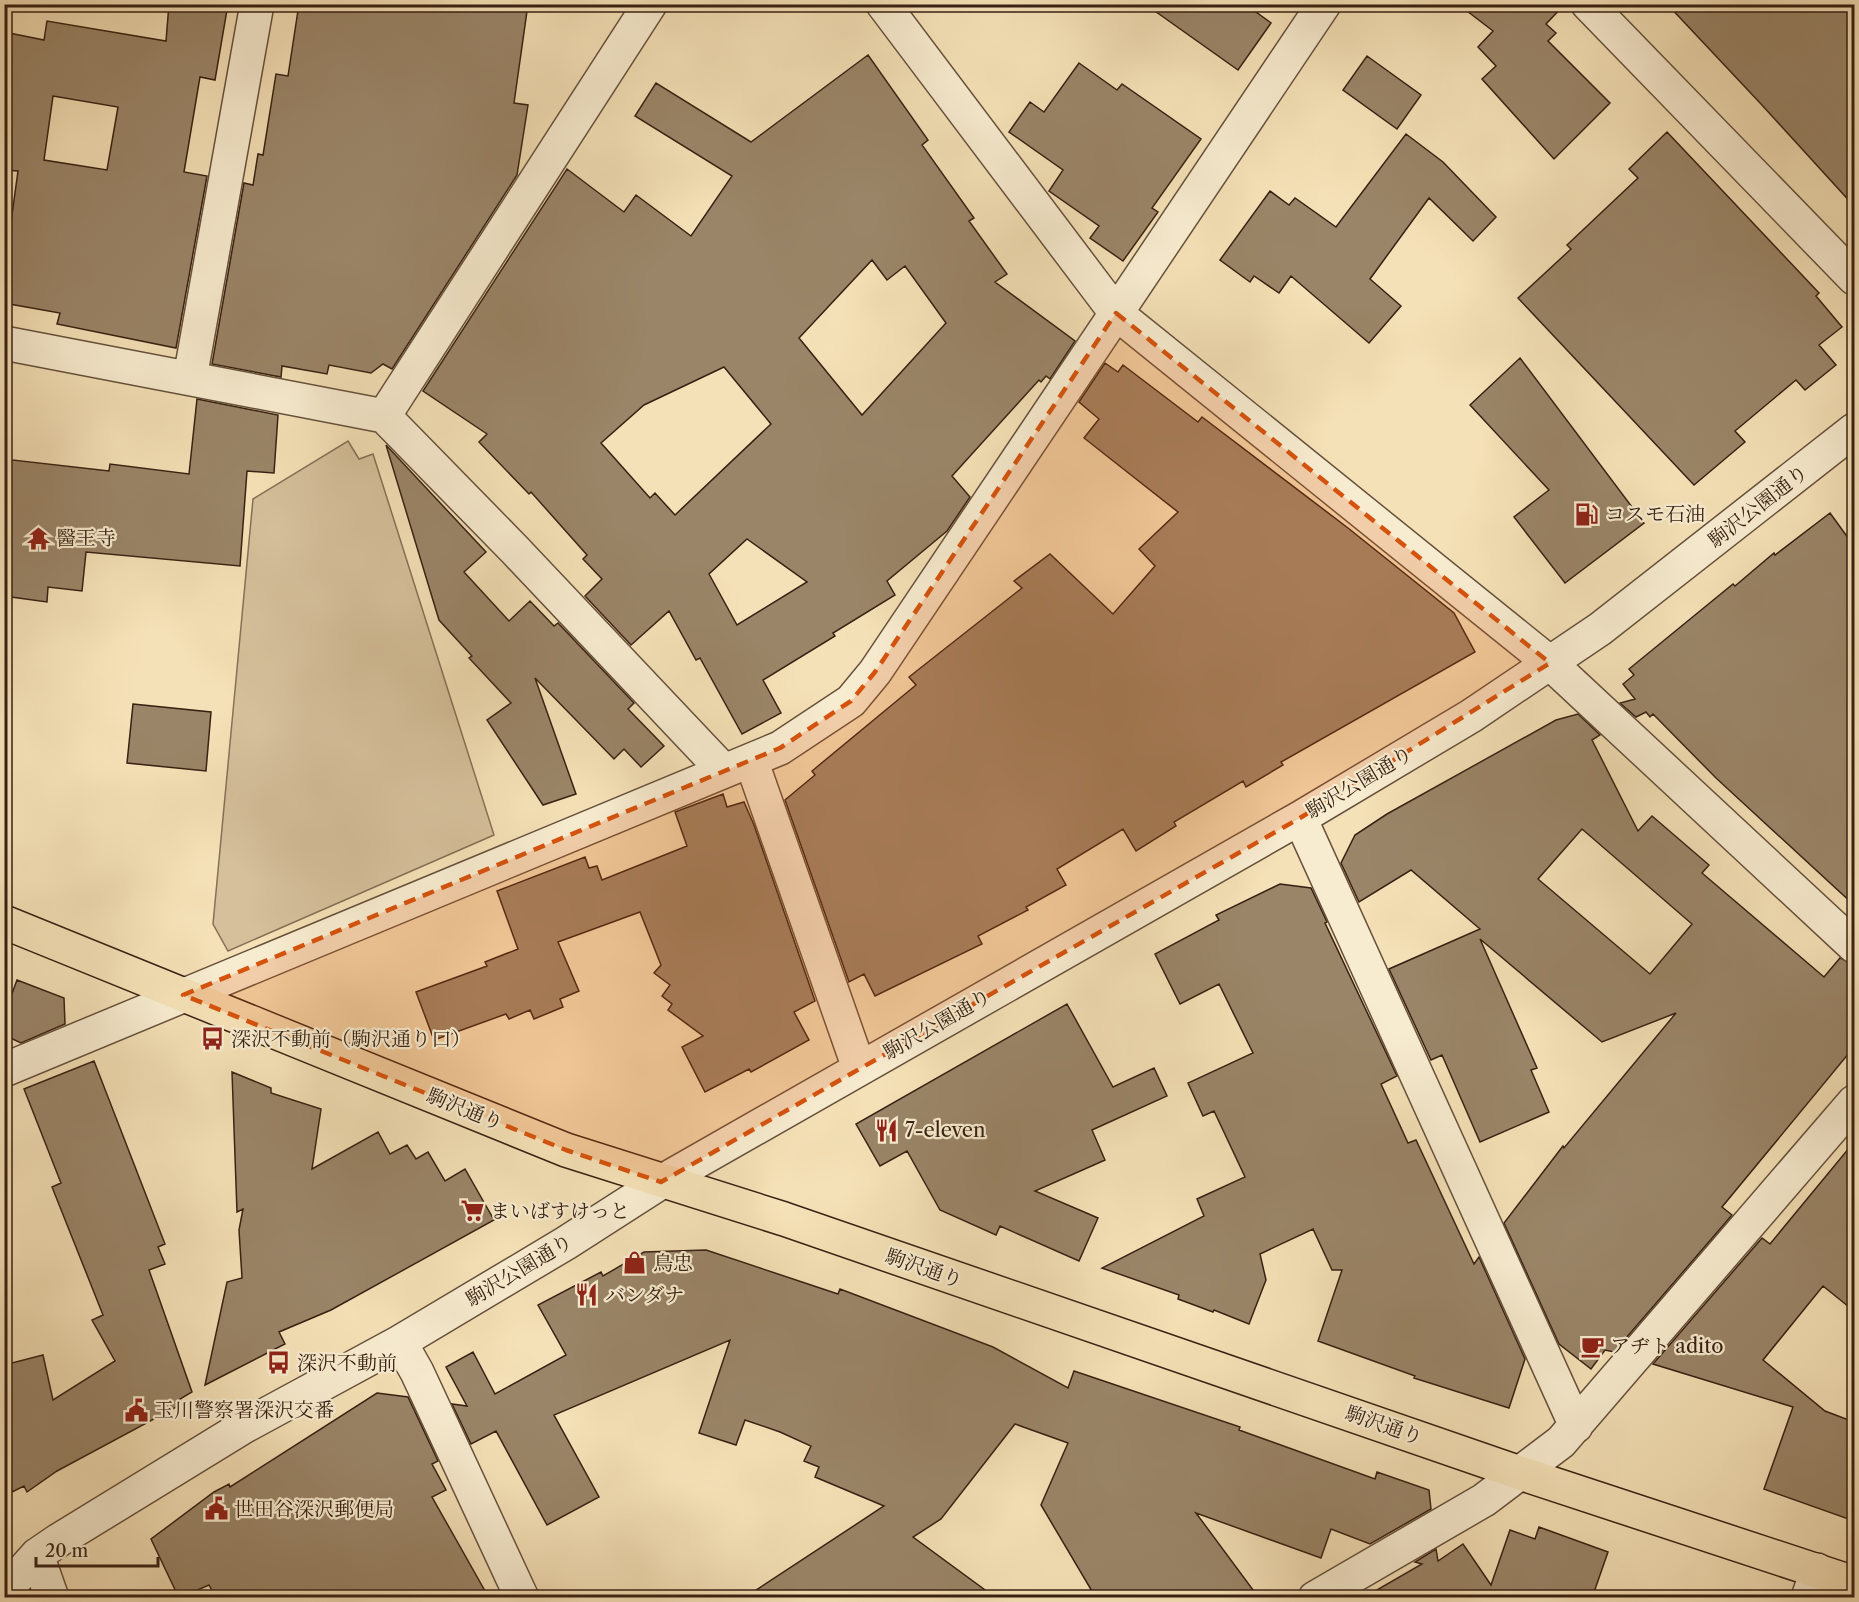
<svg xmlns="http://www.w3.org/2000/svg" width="1859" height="1602" viewBox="0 0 1859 1602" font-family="'Libre Caslon Text','Noto Serif JP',serif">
<rect width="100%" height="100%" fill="#f5e1b7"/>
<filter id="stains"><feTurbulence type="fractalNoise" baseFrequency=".00333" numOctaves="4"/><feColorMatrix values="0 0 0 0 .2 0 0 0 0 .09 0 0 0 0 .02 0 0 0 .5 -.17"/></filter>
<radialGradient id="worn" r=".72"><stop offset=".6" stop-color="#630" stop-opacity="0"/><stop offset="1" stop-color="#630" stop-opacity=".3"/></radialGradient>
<path fill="#d5c09b" stroke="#867057" stroke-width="1.5" d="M348,441L359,459L373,454L494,835L228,951L213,924L253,499Z"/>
<path fill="#9a8568" stroke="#372113" stroke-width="1.5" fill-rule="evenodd" d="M169,4H228L215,80L200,77L184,172L207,176L176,348L57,324L60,313L4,303V243L8,244L18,171L4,170V32L44,40L47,21L166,41ZM53,96L118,107L107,170L44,160Z
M299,4H528L514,103L528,105L517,175L392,369L383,364L371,373L329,365L327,374L282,366L281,377L212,364L244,183L253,185L258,154L263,155L276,74L288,76Z
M1145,4H1245L1271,23L1238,70Z
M1458,4H1565L1546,24L1556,33L1548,41L1610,103L1554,159L1482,79L1496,66L1478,47L1493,31Z
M1667,4H1854V206L1761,104Z
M868,55L928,140L922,145L974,218L969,221L1007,274L995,282L1075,341L1050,379L1046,376L1041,382L1039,380L952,476L970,497L947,531L887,581L895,595L833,633L835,636L763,680L781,713L742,734L700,658L696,660L669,611L631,645L585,596L602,579L583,559L587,555L531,492L529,494L479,442L487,434L423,391L567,169L624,212L636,195L691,236L732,176L635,116L656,83L751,142ZM872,260L887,280L905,266L946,323L862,415L799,338ZM724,367L771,424L675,515L655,493L650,498L601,443L644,405ZM747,539L807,582L737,625L709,574Z
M1367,56L1421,95L1397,129L1343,90Z
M1079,63L1117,90L1122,84L1201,139L1152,208L1158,212L1123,261L1090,238L1099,226L1049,191L1063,170L1009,132L1030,102L1044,112Z
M1667,132L1819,293L1816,296L1842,327L1819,345L1836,365L1805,390L1796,380L1735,431L1745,442L1694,485L1518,298L1571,249L1567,245L1638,178L1629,169Z
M1406,134L1443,162L1496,217L1473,241L1429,198L1370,279L1401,306L1369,343L1291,276L1279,293L1254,276L1250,282L1220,260L1270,191L1289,205L1295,198L1336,227Z
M1520,358L1644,523L1565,583L1514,517L1549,490L1470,405Z
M1105,363L1118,372L1123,365L1198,422L1202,417L1348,528L1454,613L1475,652L1281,762L1283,765L1246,787L1243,781L1174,822L1176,826L1136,851L1123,829L1057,869L1066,885L1026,907L1028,910L978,936L982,944L875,996L864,974L849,982L785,800L815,775L812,771L916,685L909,677L1022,588L1014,581L1050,554L1113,614L1155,566L1139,549L1178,512L1084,438L1099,419L1079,402Z
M197,399L278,415L274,473L247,471L240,566L86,552L82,591L48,587L47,602L4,596V459L109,471L110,464L189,474Z
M386,445L486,552L464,572L509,621L530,601L554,626L558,623L634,703L628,709L664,746L641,767L624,749L614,759L535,678L576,794L543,805L487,720L511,703L469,658L472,656L439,620Z
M1830,513L1854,546V905L1716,778L1653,714L1650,717L1646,712L1636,717L1620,703L1635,699L1623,684L1634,675L1629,669L1733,584L1735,586L1774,553L1775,555Z
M133,704L211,712L206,771L127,763Z
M1578,714L1600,735L1592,740L1638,831L1652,816L1709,865L1702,873L1824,977L1840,958L1854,964V1047L1722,1207L1732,1215L1614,1352L1605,1350L1591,1369L1559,1344L1504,1223L1563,1146L1564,1148L1676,1013L1602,1042L1480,939L1537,1068L1531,1070L1549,1112L1480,1142L1442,1055L1431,1060L1389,969L1480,929L1411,870L1359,902L1341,863L1355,835L1387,814L1556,720ZM1582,829L1692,924L1650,974L1538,879Z
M723,794L727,807L744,802L754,825L815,1001L794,1012L809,1040L751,1072L749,1069L705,1092L682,1047L703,1036L668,1010L672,1004L662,996L670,985L654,973L661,965L640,912L558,942L579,991L560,999L563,1007L534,1019L530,1010L509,1019L506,1014L434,1040L416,992L487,966L485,962L518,949L497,891L585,857L589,868L597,866L602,880L687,846L675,812Z
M1280,884L1311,888L1327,922L1325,923L1397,1076L1381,1084L1408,1143L1416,1140L1474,1264L1479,1257L1525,1359L1509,1408L1414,1378L1415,1376L1318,1341L1342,1270H1332L1313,1229L1260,1254L1266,1280L1249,1324L1214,1310L1213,1312L1178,1299L1179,1295L1102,1268L1204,1216L1197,1199L1245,1177L1214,1111L1203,1116L1188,1083L1253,1053L1219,984L1180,1004L1155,954L1219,920L1216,915Z
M17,980L64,998L65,1024L21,1043L4,1035V1015Z
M1067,1004L1113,1087L1154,1068L1167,1096L1092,1130L1105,1160L1035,1191L1098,1218L1079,1261L1000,1226L996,1235L940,1210L907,1151L880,1166L856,1124Z
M94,1061L165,1244L158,1247L165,1264L149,1270L192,1392L180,1399L182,1404L57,1471L27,1492L24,1486L4,1496V1365L43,1355L53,1400L115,1361L92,1320L103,1315L52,1187L61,1183L24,1089Z
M232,1072L271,1088V1093L321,1109L312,1169L378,1132L390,1154L407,1145L416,1159L428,1152L445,1181L465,1169L494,1220L331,1310L279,1332L285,1344L205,1385L227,1282L242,1278L239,1230L243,1209L237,1212Z
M1854,1142V1311L1823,1286L1763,1360L1825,1411L1854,1422V1521L1764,1489L1793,1407L1653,1364L1762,1238L1770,1244Z
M706,1250L838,1294L840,1289L993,1347L1068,1388L1074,1371L1240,1427L1239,1430L1375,1479L1377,1472L1429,1490L1431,1509L1370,1544L1331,1529L1321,1558L1196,1513L1259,1598H1096L1041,1505L1068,1443L1015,1424L941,1519L913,1537L996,1598H744L884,1506L815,1477L819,1467L804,1461L811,1446L780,1432L745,1420L736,1445L699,1433L730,1340L554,1415L599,1497L547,1525L496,1431L471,1444L452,1404L467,1406L446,1367L473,1352L495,1394L566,1355L538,1305L601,1272L603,1276L644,1252Z
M377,1393L408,1397L438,1461L432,1464L446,1490L432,1497L489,1598H216L209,1585L179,1598L151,1539L214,1492L229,1484L230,1487Z
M1539,1527L1608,1552L1592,1598H1363L1422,1564L1415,1562L1436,1549L1438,1561L1463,1544L1491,1585L1510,1530L1535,1539Z"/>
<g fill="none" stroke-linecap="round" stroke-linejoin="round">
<defs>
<path id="minor" d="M883,4L1116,313L1550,663L1854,946
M1588,4L1854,278
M4,343L384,416L515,550L724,771
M190,378L257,4
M384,416L650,4
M751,760L859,1068
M1300,818L1576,1426
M4,1070L780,748L851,701L875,672L1324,4
M400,1342L417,1372L522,1598
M37,1555L52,1598
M4,1592L37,1555L59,1540L245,1426L400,1342L566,1243L661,1182L1300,818L1471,716L1600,629L1854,430
M1315,1598L1484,1500L1561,1442L1854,1102
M1808,1598L1817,1570"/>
<path id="major" d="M4,922L566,1150L784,1219L1520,1473L1854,1583"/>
</defs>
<use href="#minor" stroke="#66513c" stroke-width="36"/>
<use href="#major" stroke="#372113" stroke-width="36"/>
<use href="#minor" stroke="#f8ecd0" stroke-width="33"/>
<use href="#major" stroke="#f5e1b7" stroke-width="33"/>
</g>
<path fill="#d6530d" fill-opacity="0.2" stroke="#d6530d" stroke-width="4.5" stroke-dasharray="12 8" stroke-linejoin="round" d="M1116,313L1550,663L1300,818L661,1182L566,1150L183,995L780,748L851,701L875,672Z"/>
<defs>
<symbol id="fuel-bare" viewBox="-9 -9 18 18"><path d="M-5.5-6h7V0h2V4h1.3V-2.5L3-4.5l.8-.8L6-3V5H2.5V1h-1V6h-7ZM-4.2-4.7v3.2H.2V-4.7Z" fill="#8f2418" stroke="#f8ecd0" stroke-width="2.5" paint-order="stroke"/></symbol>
<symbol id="temple-bare" viewBox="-9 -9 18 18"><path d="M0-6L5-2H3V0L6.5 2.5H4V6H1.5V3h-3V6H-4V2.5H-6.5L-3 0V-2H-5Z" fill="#8f2418" stroke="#f8ecd0" stroke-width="2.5" paint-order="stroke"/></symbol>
<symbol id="bus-bare" viewBox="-9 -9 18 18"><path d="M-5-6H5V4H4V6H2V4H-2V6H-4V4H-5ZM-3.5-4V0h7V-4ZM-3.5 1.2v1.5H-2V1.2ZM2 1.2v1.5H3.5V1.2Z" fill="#8f2418" stroke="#f8ecd0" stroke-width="2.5" paint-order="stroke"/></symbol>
<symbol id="restaurant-bare" viewBox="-9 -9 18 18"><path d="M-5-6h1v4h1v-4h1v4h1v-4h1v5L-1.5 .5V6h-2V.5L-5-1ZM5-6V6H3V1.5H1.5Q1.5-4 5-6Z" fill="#8f2418" stroke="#f8ecd0" stroke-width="2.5" paint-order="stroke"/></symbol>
<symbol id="supermarket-bare" viewBox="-9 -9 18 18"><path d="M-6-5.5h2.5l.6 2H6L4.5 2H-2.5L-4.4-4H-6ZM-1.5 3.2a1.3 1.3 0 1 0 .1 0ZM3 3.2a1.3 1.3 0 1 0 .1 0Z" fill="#8f2418" stroke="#f8ecd0" stroke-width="2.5" paint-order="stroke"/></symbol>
<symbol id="shop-bare" viewBox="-9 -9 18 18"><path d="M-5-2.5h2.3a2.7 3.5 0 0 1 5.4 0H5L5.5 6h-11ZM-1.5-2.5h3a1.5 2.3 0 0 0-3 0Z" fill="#8f2418" stroke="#f8ecd0" stroke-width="2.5" paint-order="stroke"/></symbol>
<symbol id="cafe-bare" viewBox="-9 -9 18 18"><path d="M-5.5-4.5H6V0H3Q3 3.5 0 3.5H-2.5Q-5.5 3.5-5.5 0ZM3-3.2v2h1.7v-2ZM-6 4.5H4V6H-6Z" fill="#8f2418" stroke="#f8ecd0" stroke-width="2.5" paint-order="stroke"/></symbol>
<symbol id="civic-bare" viewBox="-9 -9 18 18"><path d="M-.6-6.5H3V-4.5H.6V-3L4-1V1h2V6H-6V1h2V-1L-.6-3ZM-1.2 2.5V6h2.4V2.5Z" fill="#8f2418" stroke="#f8ecd0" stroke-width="2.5" paint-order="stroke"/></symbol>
</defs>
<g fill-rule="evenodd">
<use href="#fuel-bare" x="1570" y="498" width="33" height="33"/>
<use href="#temple-bare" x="22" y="522" width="33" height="33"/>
<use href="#bus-bare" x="196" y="1022" width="33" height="33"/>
<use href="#restaurant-bare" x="870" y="1114" width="33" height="33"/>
<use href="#supermarket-bare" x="456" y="1194" width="33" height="33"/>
<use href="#shop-bare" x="618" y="1246" width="33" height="33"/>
<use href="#restaurant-bare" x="570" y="1278" width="33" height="33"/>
<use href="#cafe-bare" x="1576" y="1330" width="33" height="33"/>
<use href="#bus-bare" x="262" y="1346" width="33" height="33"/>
<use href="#civic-bare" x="120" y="1394" width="33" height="33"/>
<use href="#civic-bare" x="200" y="1492" width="33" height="33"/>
</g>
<g text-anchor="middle" stroke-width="4.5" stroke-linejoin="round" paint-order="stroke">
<g font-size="20" fill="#372113" stroke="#f8ecd0">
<text transform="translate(1758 506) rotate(-38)" y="7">駒沢公園通り</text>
<text transform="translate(1359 782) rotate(-31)" y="7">駒沢公園通り</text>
<text transform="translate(937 1024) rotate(-30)" y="7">駒沢公園通り</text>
<text transform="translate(465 1109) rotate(22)" y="7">駒沢通り</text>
<text transform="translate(924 1268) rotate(19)" y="7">駒沢通り</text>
<text transform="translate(519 1270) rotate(-31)" y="7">駒沢公園通り</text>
<text transform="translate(1384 1425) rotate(19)" y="7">駒沢通り</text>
</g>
<g font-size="20" fill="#372113" stroke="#f8ecd0" text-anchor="start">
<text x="1605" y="521">コスモ石油</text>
<text x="56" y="545">醫王寺</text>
<text x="231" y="1046">深沢不動前（駒沢通り口）</text>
<text x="905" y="1137">7-eleven</text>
<text x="490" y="1218">まいばすけっと</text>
<text x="653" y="1270">鳥忠</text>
<text x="605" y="1302">バンダナ</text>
<text x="1610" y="1353">アヂト adito</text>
<text x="297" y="1370">深沢不動前</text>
<text x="154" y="1417">玉川警察署深沢交番</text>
<text x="234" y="1516">世田谷深沢郵便局</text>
</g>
</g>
<rect width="1859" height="1602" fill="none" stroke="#f5e1b7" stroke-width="24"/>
<rect x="6" y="6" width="1847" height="1590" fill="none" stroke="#372113" stroke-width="3"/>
<rect x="12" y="12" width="1835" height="1578" fill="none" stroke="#372113" stroke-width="1.5"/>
<path d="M36 1557v9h122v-9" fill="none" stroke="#372113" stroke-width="3"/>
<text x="45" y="1557" font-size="18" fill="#372113" stroke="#f8ecd0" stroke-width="4.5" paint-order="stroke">20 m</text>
<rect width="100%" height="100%" filter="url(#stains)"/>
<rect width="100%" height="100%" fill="url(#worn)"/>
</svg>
